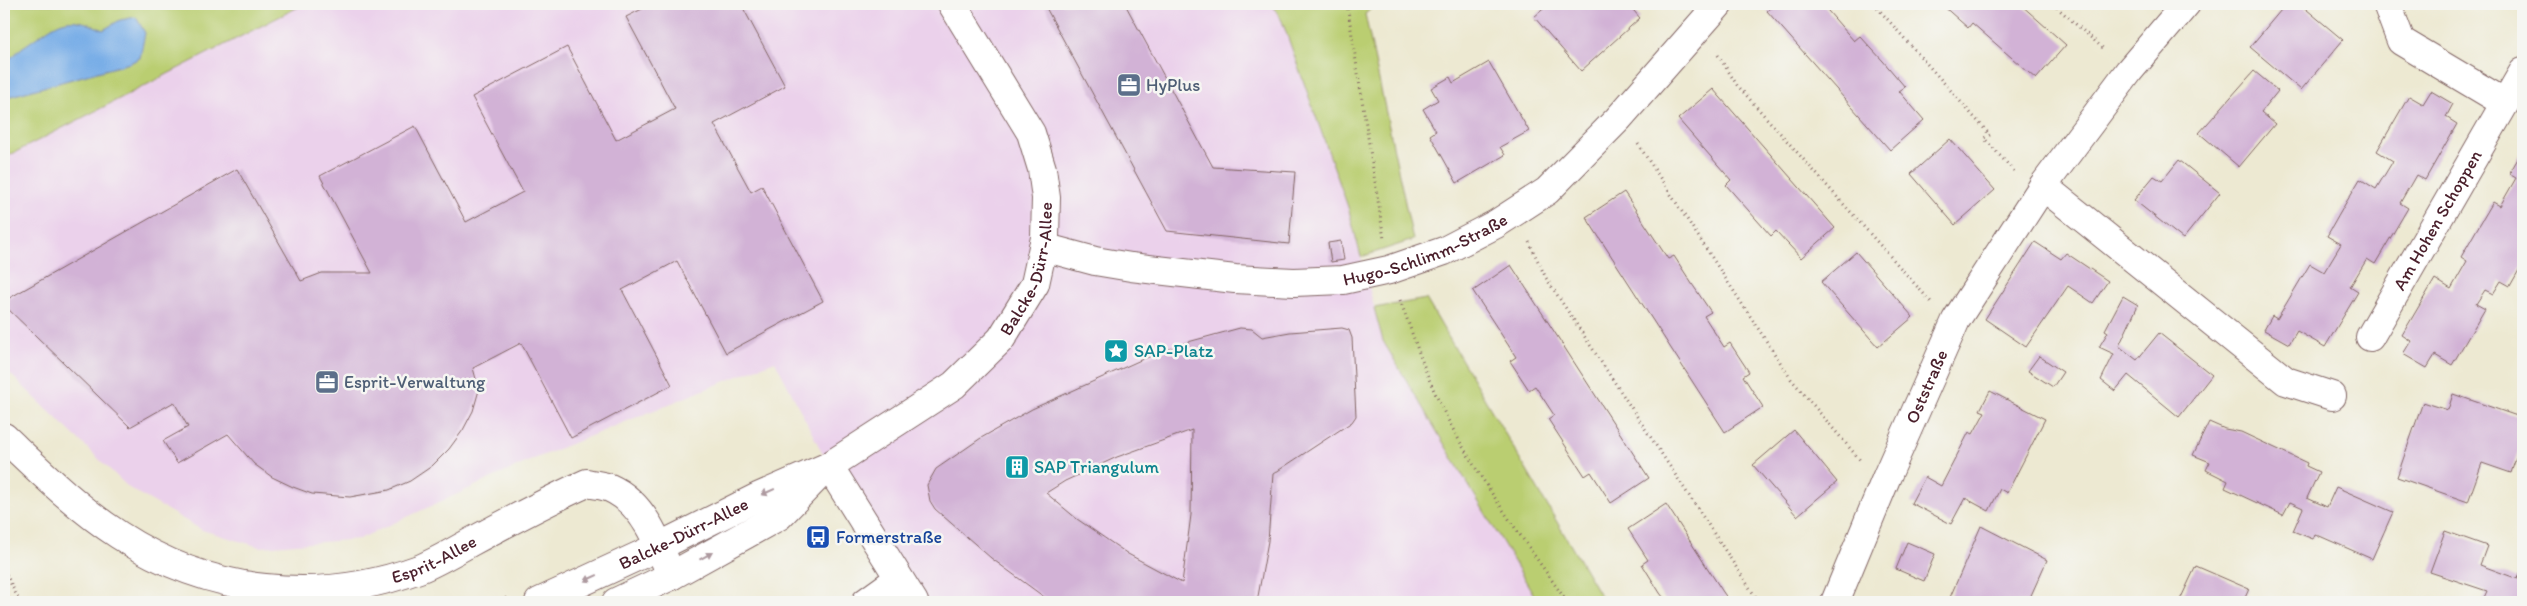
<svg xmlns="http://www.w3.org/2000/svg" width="2527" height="606" viewBox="0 0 2527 606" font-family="Itim,sans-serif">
<rect width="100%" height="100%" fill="#f6f6f2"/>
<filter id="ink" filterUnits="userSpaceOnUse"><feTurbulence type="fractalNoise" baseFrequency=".02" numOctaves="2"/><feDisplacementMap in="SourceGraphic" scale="10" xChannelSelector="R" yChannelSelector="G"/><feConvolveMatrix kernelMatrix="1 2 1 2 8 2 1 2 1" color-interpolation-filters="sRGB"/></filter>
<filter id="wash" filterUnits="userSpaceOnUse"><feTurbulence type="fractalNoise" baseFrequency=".0096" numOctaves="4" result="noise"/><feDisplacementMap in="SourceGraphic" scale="20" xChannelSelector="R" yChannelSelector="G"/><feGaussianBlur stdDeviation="1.12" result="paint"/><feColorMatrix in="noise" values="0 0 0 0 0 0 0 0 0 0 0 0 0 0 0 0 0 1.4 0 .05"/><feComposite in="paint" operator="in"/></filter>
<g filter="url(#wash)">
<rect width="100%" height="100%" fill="#ede9d2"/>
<path fill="#ebd1eb" d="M304,4H1272L1282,21L1348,207L1383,341L1538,602H914L829,466L775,361L534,459L359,539L260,547L202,530L129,488L4,368V158Z"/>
<path fill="#bace71" stroke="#82764e" d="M4,4H304L4,158Z
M1272,4H1377L1365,14L1413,240L1361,257L1348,207L1282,21Z
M1426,299L1604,602H1538L1383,341L1374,308Z"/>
<path fill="#79aee7" stroke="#626689" d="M136,17L145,33L140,58L130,63L4,98V60C15,58 17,50 26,45C58,23 65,11 103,30L120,20Z"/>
<g id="blocks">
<path fill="#d2b2d6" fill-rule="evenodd" d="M652,4H741L785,86L714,124L751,192L762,186L823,301L726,353L677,261L622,290L672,385L571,438L521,343L473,368L479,390L473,411L463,430L449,449L432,466L410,481L389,490L350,497L312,494L293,487L272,477L254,464L228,434L177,463L163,441L188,427L174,402L130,427L4,305V301L237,169L301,281L322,273H372L320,176L415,126L466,222L523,192L472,97L567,47L616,140L675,109L626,17Z
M1044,4H1125L1213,167L1295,172L1289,244L1167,231Z
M1549,4H1628L1640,18L1581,71L1534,17Z
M1775,4H1822L1854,41L1860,36L1883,61L1905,87L1899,91L1924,120L1890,150L1767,11Z
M1941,4H2020L2066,45L2036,79L1972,23L1968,28Z
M2286,4H2300L2343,40L2301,90L2250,47Z
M1489,62L1529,131L1500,147L1505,155L1457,183L1430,135L1436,131L1423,109L1438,100L1431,88L1450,77L1453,83Z
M2254,71L2278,91L2261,112L2275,124L2239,167L2199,133Z
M1713,89L1835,228L1801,258L1776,231L1771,236L1726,185L1731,180L1678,119Z
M2431,91L2453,104L2446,117L2457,124L2425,180L2416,175L2400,203L2408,208L2375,264L2367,259L2359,272L2350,287L2358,292L2325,347L2297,331L2289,344L2264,330L2272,316L2277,319L2310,264L2324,272L2341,244L2327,236L2344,206L2360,179L2376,189L2393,161L2377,151L2409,96L2423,104Z
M1950,139L1995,190L1955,225L1911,174Z
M2523,150V263L2510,286L2501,281L2493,294L2485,290L2476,304L2485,309L2452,365L2435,355L2427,368L2403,354L2411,341L2402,335L2435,279L2451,289L2467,261L2461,257L2477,229L2493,202L2500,206L2516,178L2509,174Z
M2179,160L2220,193L2183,239L2134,200L2154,176L2162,181Z
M1624,192L1668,259L1674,256L1692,284L1711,312L1704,316L1724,347L1730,343L1749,372L1743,376L1763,407L1725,432L1586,217Z
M1341,241L1344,260L1331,262L1328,243Z
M2035,242L2061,259L2066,253L2108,281L2093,303L2068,286L2026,347L1985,319Z
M1856,252L1913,317L1878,347L1821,282Z
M1511,265L1649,478L1611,503L1591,472L1585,476L1548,419L1554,415L1535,386L1529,390L1510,361L1516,357L1473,291Z
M2123,296L2138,305L2119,346L2137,360L2159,333L2212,375L2179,417L2128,375L2115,391L2101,380L2114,354L2099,347L2108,332L2105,330Z
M1240,328L1252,329L1262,337L1290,332L1342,328L1349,330L1352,338L1356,416L1352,422L1273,474L1268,541L1257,602H1051L991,558L935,509L930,501L927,485L936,469L981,438L1032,409L1143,359L1188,342ZM1192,430L1191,515L1182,583L1128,554L1077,519L1046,493L1065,481L1117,457Z
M2039,356L2063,372L2053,387L2028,371Z
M1990,391L2045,419L2007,493L2000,489L1989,511L1965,498L1951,524L1911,503L1925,477L1941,486L1969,432L1973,434L1985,412L1980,410Z
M2453,394L2523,418V437L2511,473L2482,463L2468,502L2397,477L2423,402L2448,410Z
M2209,422L2225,429L2241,432L2307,463L2306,466L2319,472L2307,498L2327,507L2336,487L2393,512L2372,559L2315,534L2313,539L2293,531L2303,508L2290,502L2283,515L2225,488L2228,481L2206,470L2210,462L2193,455Z
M1794,430L1837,482L1797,516L1753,465Z
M1666,504L1723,592L1730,602H1667L1660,593L1642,564L1648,560L1628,529Z
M1981,526L2047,560L2028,602H1948Z
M2445,531L2487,546L2480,565L2518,579L2523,565V602H2482L2487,591L2430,572Z
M1907,542L1935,554L1924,581L1896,569Z
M2196,566L2249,589L2243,602H2179Z"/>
</g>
</g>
<g filter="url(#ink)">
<use href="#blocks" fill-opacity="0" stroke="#836665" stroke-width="1"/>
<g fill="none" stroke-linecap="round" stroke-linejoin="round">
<defs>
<g id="minor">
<path d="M2387,4L2401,41L2505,103"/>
<path d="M2043,186L2286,381L2332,396"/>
<path id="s1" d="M1043,247L1095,261L1131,267L1235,279L1294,282L1343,280L1389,270L1444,251L1496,224L1547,191L1618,119L1719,4"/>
<path id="s2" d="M2370,337L2523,72"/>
<path id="s3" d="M4,437C40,471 77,508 119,535C209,594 318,606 419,569C436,562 453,552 469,543C508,522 547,501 587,483C595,485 603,485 610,488C644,503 659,544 671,576"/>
<path d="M829,466L914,602"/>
<path id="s4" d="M539,602L660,546L760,496L829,466L954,385L1001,339L1035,284L1045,238L1046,198L1042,169L1031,133L952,4"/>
<path d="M616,602L671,576L779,516L817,477"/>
<path d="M866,602L898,579"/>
<path id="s5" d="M1835,602L1887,476L1956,320L2043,186L2129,71L2186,4"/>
</g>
</defs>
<use href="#minor" stroke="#836665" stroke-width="30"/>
<path stroke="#836665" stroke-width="3" stroke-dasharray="1 4" stroke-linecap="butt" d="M1347,4L1384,239
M1874,4L1990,135L1984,138L2014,171
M2053,4L2105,50
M1718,55L1737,85L1931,302
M1638,144L1791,379L1860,460
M1529,242L1546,278L1759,602
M1400,300C1411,329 1420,358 1432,386C1464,461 1521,535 1567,602
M4,570L20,602
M496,602L509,597"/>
<use href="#minor" stroke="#fff" stroke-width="28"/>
</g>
<defs><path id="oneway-solid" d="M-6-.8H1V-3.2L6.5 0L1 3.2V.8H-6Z" transform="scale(1.25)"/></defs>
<g fill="#ae9aa0">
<use href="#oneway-solid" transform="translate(768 492) rotate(156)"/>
<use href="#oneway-solid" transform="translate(706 556) rotate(-29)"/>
<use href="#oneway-solid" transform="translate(591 578) rotate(155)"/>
</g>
</g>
<defs>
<symbol id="office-square" viewBox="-11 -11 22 22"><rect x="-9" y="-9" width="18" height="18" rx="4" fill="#5c6f8a" stroke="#f6f6f2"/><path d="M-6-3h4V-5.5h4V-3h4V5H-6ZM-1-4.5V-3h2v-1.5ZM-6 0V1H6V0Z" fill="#fff"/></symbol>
<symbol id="sight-square" viewBox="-11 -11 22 22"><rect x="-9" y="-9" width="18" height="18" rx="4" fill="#0f9aa8" stroke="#f6f6f2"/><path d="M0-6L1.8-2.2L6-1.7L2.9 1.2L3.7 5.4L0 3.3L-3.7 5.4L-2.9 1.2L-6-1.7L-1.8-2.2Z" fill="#fff"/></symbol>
<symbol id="building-square" viewBox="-11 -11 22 22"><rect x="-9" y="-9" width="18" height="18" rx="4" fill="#0f9aa8" stroke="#f6f6f2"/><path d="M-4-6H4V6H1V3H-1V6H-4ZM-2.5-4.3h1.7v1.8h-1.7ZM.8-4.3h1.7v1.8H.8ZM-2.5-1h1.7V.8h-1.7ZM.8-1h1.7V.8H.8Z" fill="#fff"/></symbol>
<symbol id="bus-square" viewBox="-11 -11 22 22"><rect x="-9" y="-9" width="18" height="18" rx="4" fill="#1a4fb4" stroke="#f6f6f2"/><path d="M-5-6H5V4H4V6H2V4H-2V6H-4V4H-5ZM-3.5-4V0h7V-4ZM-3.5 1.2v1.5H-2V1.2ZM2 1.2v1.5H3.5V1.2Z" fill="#fff"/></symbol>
</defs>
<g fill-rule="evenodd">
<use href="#office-square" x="1115" y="71" width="28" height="28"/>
<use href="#sight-square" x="1102" y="337" width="28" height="28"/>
<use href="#office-square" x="313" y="368" width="28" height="28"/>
<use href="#building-square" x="1003" y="453" width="28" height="28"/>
<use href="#bus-square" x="804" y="523" width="28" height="28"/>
</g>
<g text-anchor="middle" stroke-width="5" stroke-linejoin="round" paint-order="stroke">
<g font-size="18" fill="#4e5e75" stroke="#f6f6f2" text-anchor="start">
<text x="1146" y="91">HyPlus</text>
<text x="344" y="388">Esprit-Verwaltung</text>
</g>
<g font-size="18" fill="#4a1f2b" stroke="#f6f6f2">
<text dy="6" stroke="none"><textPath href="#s2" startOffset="135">Am Hohen Schoppen</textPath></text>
<text dy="6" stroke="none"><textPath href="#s1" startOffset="391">Hugo-Schlimm-Straße</textPath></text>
<text dy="6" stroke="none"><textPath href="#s4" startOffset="612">Balcke-Dürr-Allee</textPath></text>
<text dy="6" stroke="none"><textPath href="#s5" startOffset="234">Oststraße</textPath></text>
<text dy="6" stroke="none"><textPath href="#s4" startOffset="160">Balcke-Dürr-Allee</textPath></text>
<text dy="6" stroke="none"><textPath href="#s3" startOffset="482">Esprit-Allee</textPath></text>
</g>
<g font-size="18" fill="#0d838f" stroke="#f6f6f2" text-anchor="start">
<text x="1134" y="357">SAP-Platz</text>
<text x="1034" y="473">SAP Triangulum</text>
</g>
<g font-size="18" fill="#164399" stroke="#f6f6f2" text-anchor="start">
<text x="836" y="543">Formerstraße</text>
</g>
</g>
<rect width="2527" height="606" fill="none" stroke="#f6f6f2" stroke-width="20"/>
</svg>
